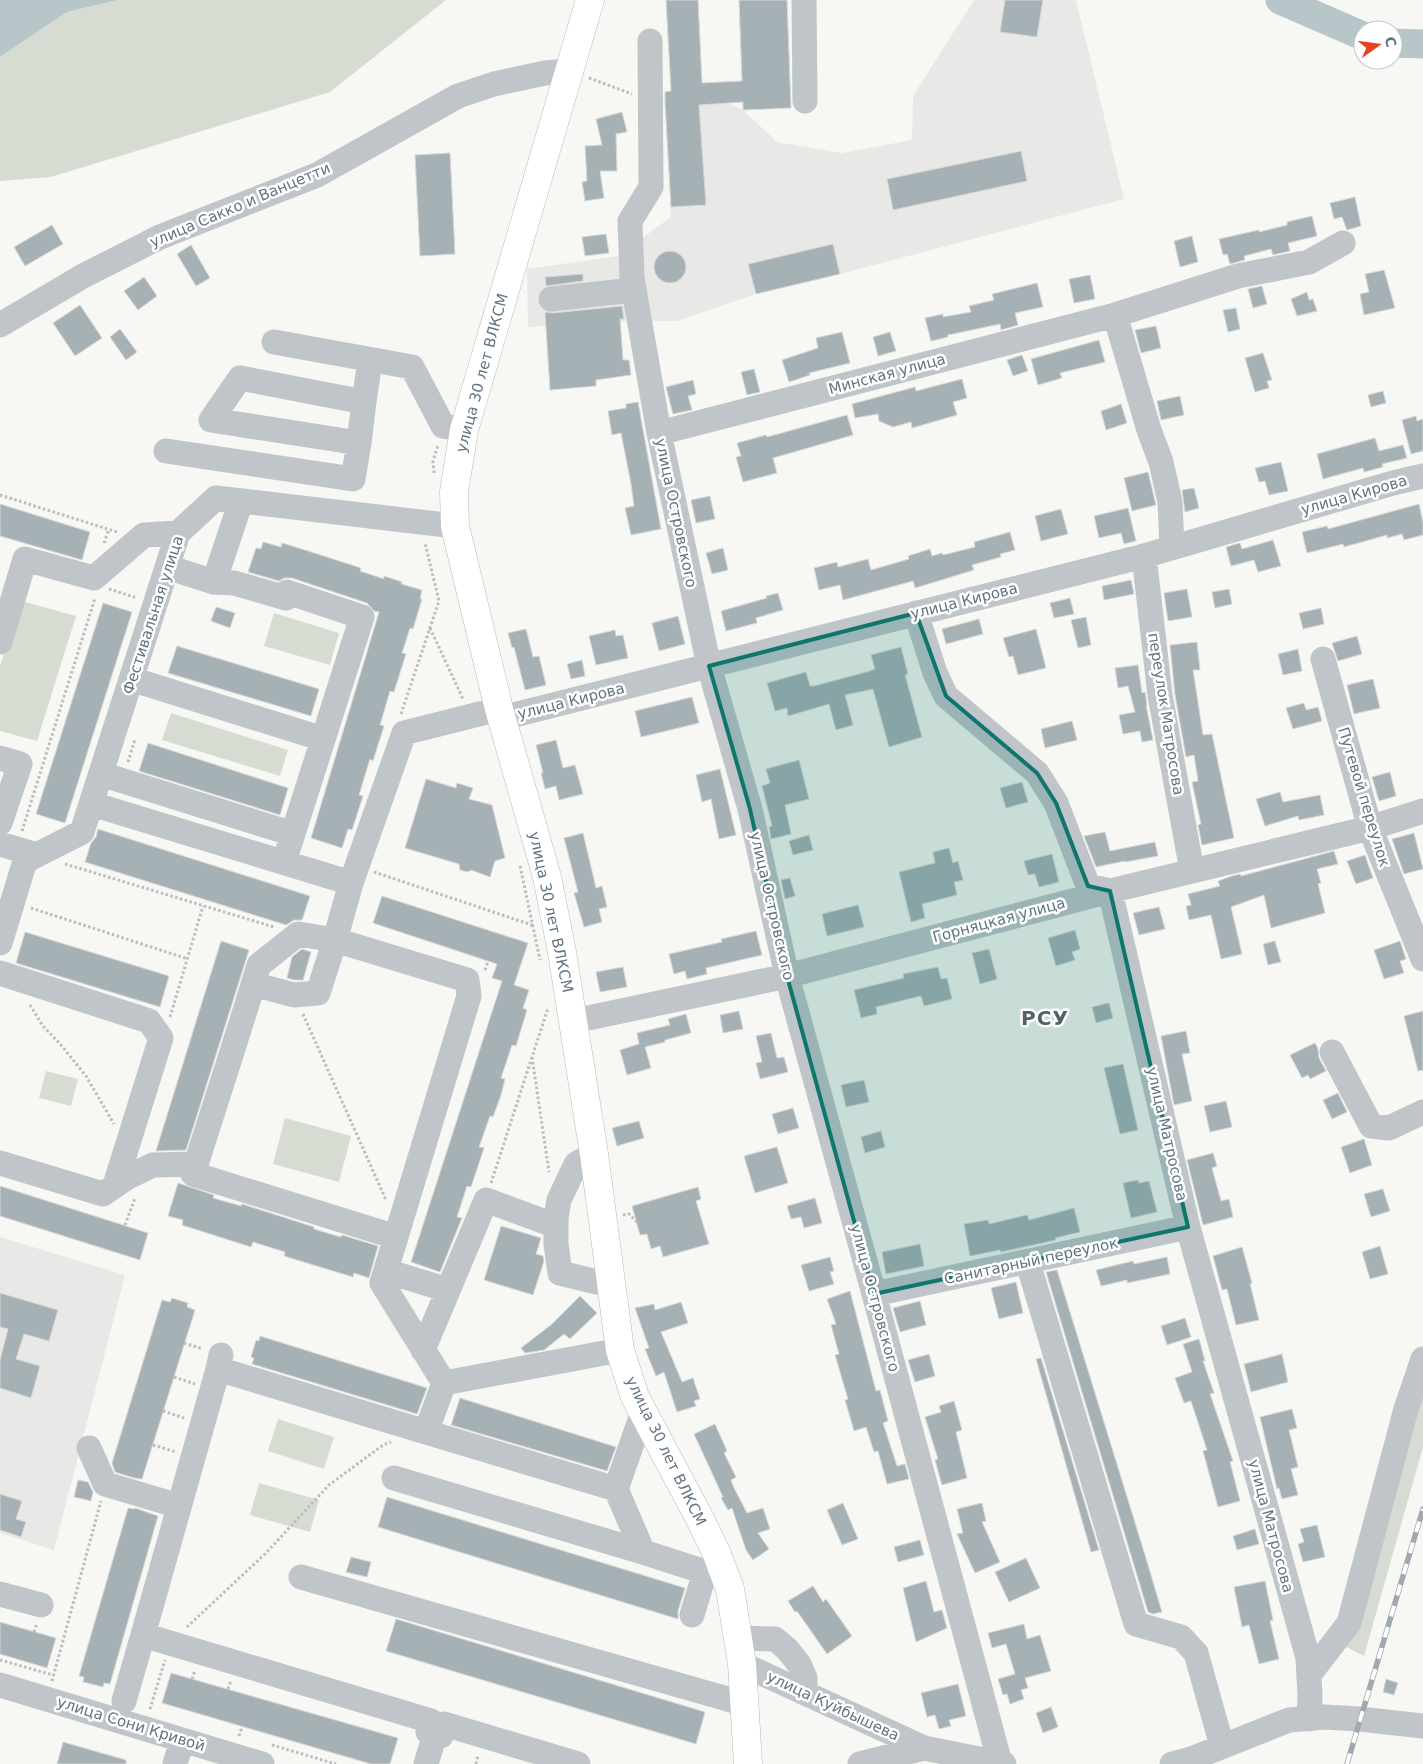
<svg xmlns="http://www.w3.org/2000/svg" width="1423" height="1764" viewBox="0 0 1423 1764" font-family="'DejaVu Sans',sans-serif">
<rect width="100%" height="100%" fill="#f7f7f3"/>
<path fill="#e8e8e7" d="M974,0H1076L1124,199L840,274L756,294L677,321H649L641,239L671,217L665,107L727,103L743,110L777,142L842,153L912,140L913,96Z
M625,255L631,321L528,327L527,269Z
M0,1237L125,1275L54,1550L0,1533Z"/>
<path fill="#d7dcd2" d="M118,0H446L330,92L51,177L0,181V57L67,12Z
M25,602L76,616L37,741L0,731V666L16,615Z
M274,613L339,633L330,665L264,646Z
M171,713L288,750L280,776L162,740Z
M46,1071L78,1079L71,1106L39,1098Z
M285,1118L351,1136L339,1182L273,1164Z
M1423,1394V1447L1364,1656L1344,1646Z
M278,1419L334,1437L324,1469L268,1451Z
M259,1483L319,1500L310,1532L250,1515Z"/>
<path fill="#b7c6c9" d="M0,0H118L67,12L0,57Z"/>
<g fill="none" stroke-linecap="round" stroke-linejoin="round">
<path stroke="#b7c6c9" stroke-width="29" d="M1280,0L1363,36
M1393,43L1423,44"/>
</g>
<path fill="#a6b1b6" stroke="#d8d8d6" d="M666,0H698L702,83L742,81L739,0H787L791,108L743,110V102L699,105L706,205L671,207L665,102V92L671,91Z
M1005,0H1043L1037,37L1000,32Z
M622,112L627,132L616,134L617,171H600L604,198L585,201L582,182L587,181L585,146L602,145L596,119Z
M1021,151L1027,181L893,210L887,179Z
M450,153L455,254L420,256L415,155Z
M1355,197L1361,226L1347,230L1342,217L1334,219L1330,203Z
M1312,216L1317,236L1288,243L1290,251L1273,255L1271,249L1244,256L1245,260L1230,264L1227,254L1223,255L1219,239L1259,230V232L1287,225V222Z
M52,225L63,244L25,266L14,247Z
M606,234L609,253L585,256L582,237Z
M1192,236L1198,262L1180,267L1174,241Z
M833,244L840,274L756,294L748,264Z
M191,245L210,278L196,286L177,254Z
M654 267a16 16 0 1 1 32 0a16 16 0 1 1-32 0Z
M1384,270L1395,308L1364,315L1360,294L1369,292L1365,274Z
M583,274V281L546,286L545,277Z
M1090,275L1095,299L1074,303L1069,279Z
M144,277L157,296L138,310L124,291Z
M1037,283L1043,307L1015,313L1018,325L1001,330L1000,324L948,335V337L931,341L925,318L943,314V317L971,312L969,306L994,300L992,294Z
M1262,286L1267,304L1253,308L1248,289Z
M1307,292L1309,300L1313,299L1317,311L1297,316L1291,299Z
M80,305L102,338L75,356L53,323Z
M622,306L624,319H620L623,360H629L631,375L596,380V386L550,390L545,312L553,313Z
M1236,308L1240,329L1228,332L1223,310Z
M1156,326L1161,348L1141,353L1135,330Z
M120,329L137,352L126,360L110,337Z
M842,332L850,363L809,373L810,375L789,382L782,360L818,348L816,338Z
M890,332L896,351L878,356L873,337Z
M1099,340L1105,362L1060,373L1062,378L1038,385L1031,359Z
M1263,353L1272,380L1267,381L1269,388L1255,392L1245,358Z
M1022,355L1028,371L1013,376L1007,360Z
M754,369L760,392L747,395L741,372Z
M962,379L967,398L953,402L957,415L912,428L911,422L893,427L879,421L878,414L855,418L852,404L915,387L916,391Z
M693,380L696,394L688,396L692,410L673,414L666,387Z
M1383,391L1386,403L1371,407L1368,395Z
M1180,396L1184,415L1161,420L1157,401Z
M638,402L661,529L631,535L625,508L634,506L631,484L621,433L612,435L608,411L626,408V404Z
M1121,404L1127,423L1106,430L1101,411Z
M847,415L853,435L773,458L777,473L743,482L736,457L741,456L737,443L766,435L767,437Z
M1416,416L1417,421L1423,419V451L1411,454L1402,420Z
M1375,438L1379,451L1403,445L1407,458L1382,464L1383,467L1364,472L1363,468L1323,479L1317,454Z
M1281,462L1288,491L1269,495L1265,481L1259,482L1255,468Z
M1148,472L1156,505L1132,511L1124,478Z
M1194,488L1199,508L1185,512L1182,490Z
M710,496L715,519L696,523L691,500Z
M0,504L90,532L82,560L0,536Z
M1419,504L1423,522V535L1404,540L1402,534L1387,538V535L1344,547L1343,544L1307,553L1302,532L1327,526L1328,529Z
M1128,508L1136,541L1124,544L1121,533L1099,538L1094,516Z
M1061,509L1068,534L1041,541L1035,516Z
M1010,532L1015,550L1000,554L1001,557L972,565L974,570L915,588L913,581L843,600L840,585L819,590L814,568L837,562L838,567L868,559L871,570L909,559L908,556L930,549L932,556L942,553L943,555L975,547L974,542Z
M1273,540L1281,566L1258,572L1254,560L1231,566L1226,547L1240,543L1242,549Z
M263,542L281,547L282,543L305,550L361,568L360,571L384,579V576L402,582L401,584L422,590L420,599H422L413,629L410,628L402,653L406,654L394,692L390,691L380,725L384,726L373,761L370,759L359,795L363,796L352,830L348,829L342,848L311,838L379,612L374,611L367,603L292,578H284L279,581L248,572L256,548L261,549Z
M723,548L728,570L712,574L706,553Z
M1131,580L1134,594L1104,600L1102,586Z
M1187,589L1192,617L1168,621L1164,593Z
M1229,589L1232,604L1215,608L1212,592Z
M778,593L783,610L756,618L757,623L726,631L721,611L767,598L766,596Z
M1070,598L1074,614L1054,618L1050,603Z
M103,603L132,612L65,823L36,814Z
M216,607L235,613L230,628L211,621Z
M1321,608L1324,624L1303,629L1299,613Z
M678,616L685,644L659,651L652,623Z
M1086,617L1091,645L1078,648L1071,620Z
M979,619L983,634L946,644L942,629Z
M526,629L533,657L539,656L546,685L525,690L514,647L512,648L508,633Z
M1036,629L1046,668L1018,675L1013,656L1009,657L1003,638Z
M615,630L616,636L623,635L628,658L596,665L589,636Z
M1357,636L1362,654L1338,661L1332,643Z
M1197,642L1200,670H1193L1203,735L1212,734L1234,838L1202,845L1198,825L1201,824L1192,782L1198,781L1194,755L1186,757L1175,695L1170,645Z
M177,646L319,689L311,716L168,673Z
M901,647L908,674L905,675L922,737L889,747L873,689L845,695L853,725L836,730L829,704L788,716L787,708L775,711L767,683L806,672L810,686H814L870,671L875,669L871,655Z
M1298,649L1302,671L1283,675L1278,654Z
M582,660L585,676L571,679L567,664Z
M1138,665L1142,693L1145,692L1147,705H1146L1153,740L1142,742L1140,731L1123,734L1119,715L1135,712L1128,686L1118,688L1115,668Z
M1373,679L1380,708L1354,714L1347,685Z
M692,697L699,723L641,737L635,711Z
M1304,703L1306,710L1318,707L1322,721L1293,729L1286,708Z
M1072,721L1077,740L1045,748L1041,729Z
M556,740L563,768L575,765L583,794L559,800L556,786L545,789L541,773H543L536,745Z
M148,743L288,788L280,815L139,771Z
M799,760L809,799L785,805L791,834L771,839L769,827L772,826L762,786L770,783L766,769Z
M720,769L736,835L719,839L711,799L702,802L696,775Z
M1390,772L1396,796L1379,801L1372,777Z
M426,779L456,788L457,783L473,788L469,799L492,805L505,858L495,861L490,877L471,870L468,872L460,870L459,864L405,848Z
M1022,782L1028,802L1006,808L1000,788Z
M1280,792L1283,802L1320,795L1324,815L1299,820L1298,816L1265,826L1256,799Z
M98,829L310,896L302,920H294L286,925L85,862L91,843L96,837Z
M1105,832L1110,851L1155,842L1158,856L1125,862V861L1096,867L1084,836Z
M583,833L596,888L602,886L607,907L599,909L602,922L584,927L574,893L578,892L564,838Z
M1414,833L1423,869L1404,874L1392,839Z
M809,835L813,850L793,855L789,841Z
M949,848L953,863L958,861L963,880L954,882L957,895L922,904L925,918L911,922L899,872L935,863L933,852Z
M1334,851L1338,864L1317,869L1321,883L1318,884L1325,913L1271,928L1264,895L1231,907L1242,954L1221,959L1211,915L1189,920L1186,906L1191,905L1188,894L1220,886L1218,881L1232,876L1240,874L1241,876Z
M1052,854L1059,882L1039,887L1035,874L1028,875L1024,861Z
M1365,855L1373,878L1356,884L1347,861Z
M790,878L795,896L785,899L781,880Z
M382,896L528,943L514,985L529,990L523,1008L527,1010L516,1046L512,1045L501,1078L505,1079L501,1095L493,1117L490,1116L479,1147L484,1148L471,1187L467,1186L457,1217L462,1218L440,1272L411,1262L502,981L492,978L497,964L373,923Z
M858,905L864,927L827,936L822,914Z
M1159,907L1165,929L1139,935L1133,913Z
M1075,930L1080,949L1072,952L1075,960L1056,966L1048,938Z
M756,931L762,955L706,968L707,974L687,979L685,971L674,974L669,954L722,942L721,939Z
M25,932L169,976L160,1007L16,963Z
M221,941L249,950L186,1150L156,1151Z
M1275,941L1281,962L1268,965L1263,944Z
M1400,941L1406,959L1400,961L1404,973L1384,979L1374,950Z
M302,949L311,952L303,980H295L287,978L292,957Z
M989,949L997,979L980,984L972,953Z
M623,967L627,987L600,992L596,972Z
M938,967L941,979L947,978L952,999L924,1006L921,996L876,1007L877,1014L861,1018L854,990L904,978L903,974Z
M1109,1003L1113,1018L1096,1023L1092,1007Z
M739,1011L743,1029L723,1033L720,1015Z
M1423,1011V1070L1418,1071L1404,1016Z
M686,1014L691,1033L665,1040V1042L645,1047L651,1068L627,1075L620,1050L639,1044L637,1033L670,1025L668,1019Z
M1186,1031L1190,1053L1182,1054L1192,1101L1174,1105L1161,1036Z
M771,1033L777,1058L784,1057L788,1072L760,1079L756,1063L762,1062L756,1036Z
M1315,1043L1318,1049L1319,1058L1326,1071L1310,1079L1308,1075L1302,1078L1290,1055Z
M1123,1064L1138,1130L1120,1134L1104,1068Z
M864,1080L869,1102L846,1107L841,1085Z
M1338,1093L1347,1112L1332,1119L1323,1100Z
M1226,1101L1232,1127L1210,1132L1204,1106Z
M793,1108L799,1128L778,1134L772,1114Z
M639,1121L644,1138L617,1146L612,1128Z
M881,1131L885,1147L865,1153L861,1137Z
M1364,1139L1372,1165L1350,1173L1341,1147Z
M777,1147L788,1183L755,1193L744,1156Z
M1213,1153L1217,1166L1212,1168L1221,1201L1229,1199L1233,1217L1203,1225L1187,1160Z
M1138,1180L1139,1183L1149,1181L1157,1212L1131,1218L1123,1183Z
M178,1183L214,1195L213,1198L241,1206L242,1204L314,1227V1229L327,1233L341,1237L342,1235L378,1246L369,1278L354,1273L353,1277L284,1256L285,1252L253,1242L251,1247L182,1225L183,1220L168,1216Z
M0,1186L148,1233L140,1260L0,1216Z
M698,1187L701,1199L696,1201L709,1244L663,1257L660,1246L651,1249L647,1234L640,1235L632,1206Z
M1383,1189L1390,1211L1371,1217L1364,1194Z
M815,1198L822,1223L804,1228L801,1217L791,1219L787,1206Z
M1074,1208L1080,1232L1055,1238L1056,1240L1001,1252L1000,1250L970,1256L964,1224L988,1220L989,1224L1027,1215L1029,1220Z
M501,1226L541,1238L536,1254L543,1256L544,1261L533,1295L484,1280Z
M920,1244L924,1266L886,1274L882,1252Z
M1380,1246L1388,1274L1370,1279L1362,1252Z
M1242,1247L1252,1283L1250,1284L1259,1320L1236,1325L1227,1289L1222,1290L1213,1256Z
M830,1257L834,1271L830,1272L834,1284L809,1291L801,1265Z
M1167,1257L1170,1274L1127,1283V1280L1101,1286L1096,1270L1133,1261L1134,1264Z
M1057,1270L1145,1555L1162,1612L1153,1614L1148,1612L1046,1272Z
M1016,1282L1023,1313L999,1319L991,1288Z
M850,1291L876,1391L880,1390L888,1421L883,1423L897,1466L905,1464L909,1479L887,1484L878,1451L874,1452L866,1427L854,1431L845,1400L848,1399L835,1355L839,1354L831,1325L836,1324L827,1299Z
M0,1293L58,1310L49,1341L24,1334L16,1359L40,1366L31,1398L0,1388V1360L8,1329L0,1327Z
M580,1296L597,1313L570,1339L564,1334L544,1350L525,1353L521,1348L552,1324Z
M172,1298L188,1303L187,1307L195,1310L142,1479L134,1478L115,1472L112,1463L162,1300L170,1302Z
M920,1301L926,1325L900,1332L893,1308Z
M681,1302L688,1323L661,1332L682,1382L693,1378L700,1399L694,1401L696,1406L677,1412L664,1372L656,1376L645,1349L649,1348L635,1308L654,1304L655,1310Z
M1185,1318L1191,1337L1167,1345L1161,1326Z
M260,1336L427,1388L417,1414L252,1364L254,1358L251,1357L256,1340L259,1341Z
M1199,1339L1205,1361H1203L1214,1393L1210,1394L1233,1461L1230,1462L1240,1501L1218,1507L1203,1451L1207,1450L1191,1401L1184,1403L1175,1378L1192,1372L1183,1344Z
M929,1354L935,1376L915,1382L908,1360Z
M1282,1354L1288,1382L1251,1392L1244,1364Z
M1041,1358L1099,1550L1091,1552L1036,1359Z
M460,1398L616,1447L607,1471L451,1425Z
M954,1401L962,1430L956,1432L967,1478L942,1485L935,1460L938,1459L925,1417L941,1412L939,1406Z
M1292,1409L1297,1428L1289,1430L1298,1467L1291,1469L1298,1495L1282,1499L1279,1488L1277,1489L1260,1417Z
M715,1424L727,1451L724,1453L736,1477L731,1480L733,1486L747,1513L763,1508L770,1529L758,1533L769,1549L753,1560L746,1550L732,1508L728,1510L721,1498L723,1497L694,1434Z
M78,1480L88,1482L93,1492L91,1501L74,1497Z
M0,1494L22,1501L16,1519L26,1522L21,1537L0,1530Z
M387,1497L685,1588L678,1611V1619L378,1527Z
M843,1503L858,1539L842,1545L827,1510Z
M982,1503L986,1521L982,1522L1000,1562L975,1573L957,1534L963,1533L957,1509Z
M128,1508L134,1509L135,1508L158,1516L110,1684L104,1683L103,1687L83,1682L84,1677L79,1676Z
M1317,1525L1325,1557L1303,1562L1298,1544L1304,1542L1300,1529Z
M1255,1529L1259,1544L1237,1550L1233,1536Z
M920,1540L924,1555L898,1562L894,1547Z
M351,1557L371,1562L367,1577L346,1572Z
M1026,1558L1040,1588L1009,1602L995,1572Z
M926,1581L934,1612L942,1610L947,1628L916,1642L903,1588Z
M1265,1581L1273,1620L1270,1621L1279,1659L1259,1664L1249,1625L1242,1627L1234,1587Z
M813,1586L823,1602L826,1599L852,1636L827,1654L797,1611L795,1612L788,1601Z
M396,1619L705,1712L696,1744L386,1651Z
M0,1622L56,1638L47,1668L0,1654Z
M1024,1624L1027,1639L1040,1635L1051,1671L1025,1678L1028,1688L1021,1690L1024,1699L1010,1704L1007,1694L1003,1695L998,1679L1015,1674L1006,1644L992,1648L988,1633Z
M171,1673L398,1738L390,1764H371L162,1703Z
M1386,1679L1398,1683L1394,1695L1383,1692Z
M958,1684L966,1716L949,1720L951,1726L939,1729L935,1715L927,1717L921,1693Z
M1051,1707L1058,1727L1043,1733L1036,1713Z
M63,1742L126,1760V1764H57Z"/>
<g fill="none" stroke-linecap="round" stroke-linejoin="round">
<defs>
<path id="major" d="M590,0L464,430L454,492L455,526L499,709L547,877L562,952L594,1154L620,1350L635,1397L700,1519L716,1552L730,1589L742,1664L748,1764"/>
</defs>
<use href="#major" stroke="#b5babe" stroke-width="29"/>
<path stroke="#b9bdbf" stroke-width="3" stroke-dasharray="2.5 2.5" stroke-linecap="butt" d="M589,78L632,94
M434,473L433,461L438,445
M0,495L117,532
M104,543L109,529
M109,589L137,598
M430,628L463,699
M401,714L439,601L425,543
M128,762L135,739
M22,831L95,598
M65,864L274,927
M520,866L540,960
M374,872L532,925
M31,908L188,959
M485,970L488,961
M30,1005L43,1026L61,1045L86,1076L114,1124
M303,1014L386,1200
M170,1017L203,906
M532,1057L549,1172
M491,1183L548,1008
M623,1215L629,1214L637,1222
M125,1225L135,1198
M184,1343L203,1349
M174,1377L195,1384
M163,1411L184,1418
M153,1445L176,1452
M187,1627L265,1554L329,1485L383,1445L391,1442
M34,1632L37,1623
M0,1660L53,1675
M192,1679L195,1670
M52,1681L101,1501
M228,1689L231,1680
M150,1709L165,1660
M239,1736L242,1727
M272,1745L336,1764
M476,1764L478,1755"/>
<path stroke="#bfc5c8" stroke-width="25" d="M804,0L805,101
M650,41L651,187L630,221L632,278L659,433L709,666L750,809L787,976L874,1294L1000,1763
M551,299L634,290
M1115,315L1149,430L1161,462L1170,502L1172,547
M0,325L83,276L160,237L317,175L458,96L494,84L545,73L569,71
M274,342L412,367L443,426L464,430
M659,433L1115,315L1238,276L1309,262L1343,243
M359,443L364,402
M166,451L353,479L359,443L211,420L240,378L364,402L370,360
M1144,556L1160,695L1192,871
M167,567L214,582L234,583L286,598L287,592L362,617L284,862
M214,582L241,501
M916,613L935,673L946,696L1037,773L1056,803L1088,886L1110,891L1188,1227L1308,1658L1310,1696L1309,1719
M0,642L25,559L94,578L144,535L178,533
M1323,659L1370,828L1423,959
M131,679L323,739
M502,718L1144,556L1393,483L1423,476
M0,758L20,764L0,823
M101,774L293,834
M92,804L351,883L404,733L499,709
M0,844L37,855
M351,883L335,940L467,980L469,996L382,1283L444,1383
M0,943L25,861L82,832L178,533L216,498L455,526
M0,973L149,1021L161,1038L115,1185
M253,984L294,995L318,993L335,940L298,934L259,965C238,1035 215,1104 193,1174L396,1237
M574,1021L787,976L1110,891L1370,828L1423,811
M1332,1052L1371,1126L1389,1128L1423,1112
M594,1154L576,1164L559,1200L556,1218V1244L560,1273L597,1282L611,1280
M0,1163L103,1194L128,1177L153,1165L196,1164
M1028,1263L1136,1624L1181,1637L1196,1653L1222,1746
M386,1271L448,1290
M874,1294L1188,1227
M423,1350L486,1200L556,1226
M620,1350L444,1383L426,1432L616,1489L643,1412
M218,1369L426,1432
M89,1448L105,1484L179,1506
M394,1478L643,1552
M616,1489L643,1552L705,1572L692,1615
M301,1577L745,1704
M0,1594L41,1605
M143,1635L218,1369L221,1355
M738,1638L775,1639L787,1649L799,1664L805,1678V1693
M742,1664L924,1748L1004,1764
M1309,1675L1349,1623L1406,1409L1423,1359
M0,1685L262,1764
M124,1701L143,1635L431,1721L428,1732L441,1736L444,1724L578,1764
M175,1764L182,1740
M426,1764L435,1734
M860,1764L924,1748
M1172,1764L1191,1759L1289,1720L1325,1717L1360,1719L1423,1726"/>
<use href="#major" stroke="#fff" stroke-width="28"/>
<defs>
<path id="rail" d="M1347,1764L1423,1509"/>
</defs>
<use href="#rail" stroke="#a0a9ae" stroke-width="5.5"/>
<use href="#rail" stroke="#fff" stroke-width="4" stroke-dasharray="11" stroke-linecap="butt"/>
</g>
<path fill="#0f766e" fill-opacity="0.2" stroke="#0f766e" stroke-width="4" stroke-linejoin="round" d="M916,613L946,696L1037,773L1056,803L1088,886L1110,891L1188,1227L874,1294L787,976L750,809L709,666Z"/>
<g text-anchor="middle" stroke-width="5" stroke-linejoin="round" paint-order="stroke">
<g font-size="15" fill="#617580" stroke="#fff">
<text transform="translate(240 205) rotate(-23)" y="5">улица Сакко и Ванцетти</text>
<text transform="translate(482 373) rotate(-75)" y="5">улица 30 лет ВЛКСМ</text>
<text transform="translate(887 374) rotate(-15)" y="5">Минская улица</text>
<text transform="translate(1354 495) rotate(-16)" y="5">улица Кирова</text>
<text transform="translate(676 513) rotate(78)" y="5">улица Островского</text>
<text transform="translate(964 601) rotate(-14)" y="5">улица Кирова</text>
<text transform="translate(153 615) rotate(-72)" y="5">Фестивальная улица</text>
<text transform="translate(571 701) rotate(-14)" y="5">улица Кирова</text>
<text transform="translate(1166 714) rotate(81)" y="5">переулок Матросова</text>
<text transform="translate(1364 797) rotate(73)" y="5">Путевой переулок</text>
<text transform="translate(772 906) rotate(77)" y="5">улица Островского</text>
<text transform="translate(551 912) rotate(78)" y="5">улица 30 лет ВЛКСМ</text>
<text transform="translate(999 920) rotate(-15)" y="5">Горняцкая улица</text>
<text transform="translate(1167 1134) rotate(77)" y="5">улица Матросова</text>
<text transform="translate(1031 1261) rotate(-12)" y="5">Санитарный переулок</text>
<text transform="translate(875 1298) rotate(75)" y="5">улица Островского</text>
<text transform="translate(666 1451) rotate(64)" y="5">улица 30 лет ВЛКСМ</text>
<text transform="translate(1271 1526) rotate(75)" y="5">улица Матросова</text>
<text transform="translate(833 1706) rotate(25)" y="5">улица Куйбышева</text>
<text transform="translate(131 1724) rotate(17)" y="5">улица Сони Кривой</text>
</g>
<g font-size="20" font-weight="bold" letter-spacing="1" fill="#53626a" stroke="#fff">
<text x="1045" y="1025">РСУ</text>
</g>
</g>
<g transform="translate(1378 45) rotate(76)"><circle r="24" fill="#ffffff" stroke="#c0c8cc"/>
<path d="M0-4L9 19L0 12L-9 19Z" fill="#e94021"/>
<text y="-8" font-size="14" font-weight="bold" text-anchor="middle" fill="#617580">С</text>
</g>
</svg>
